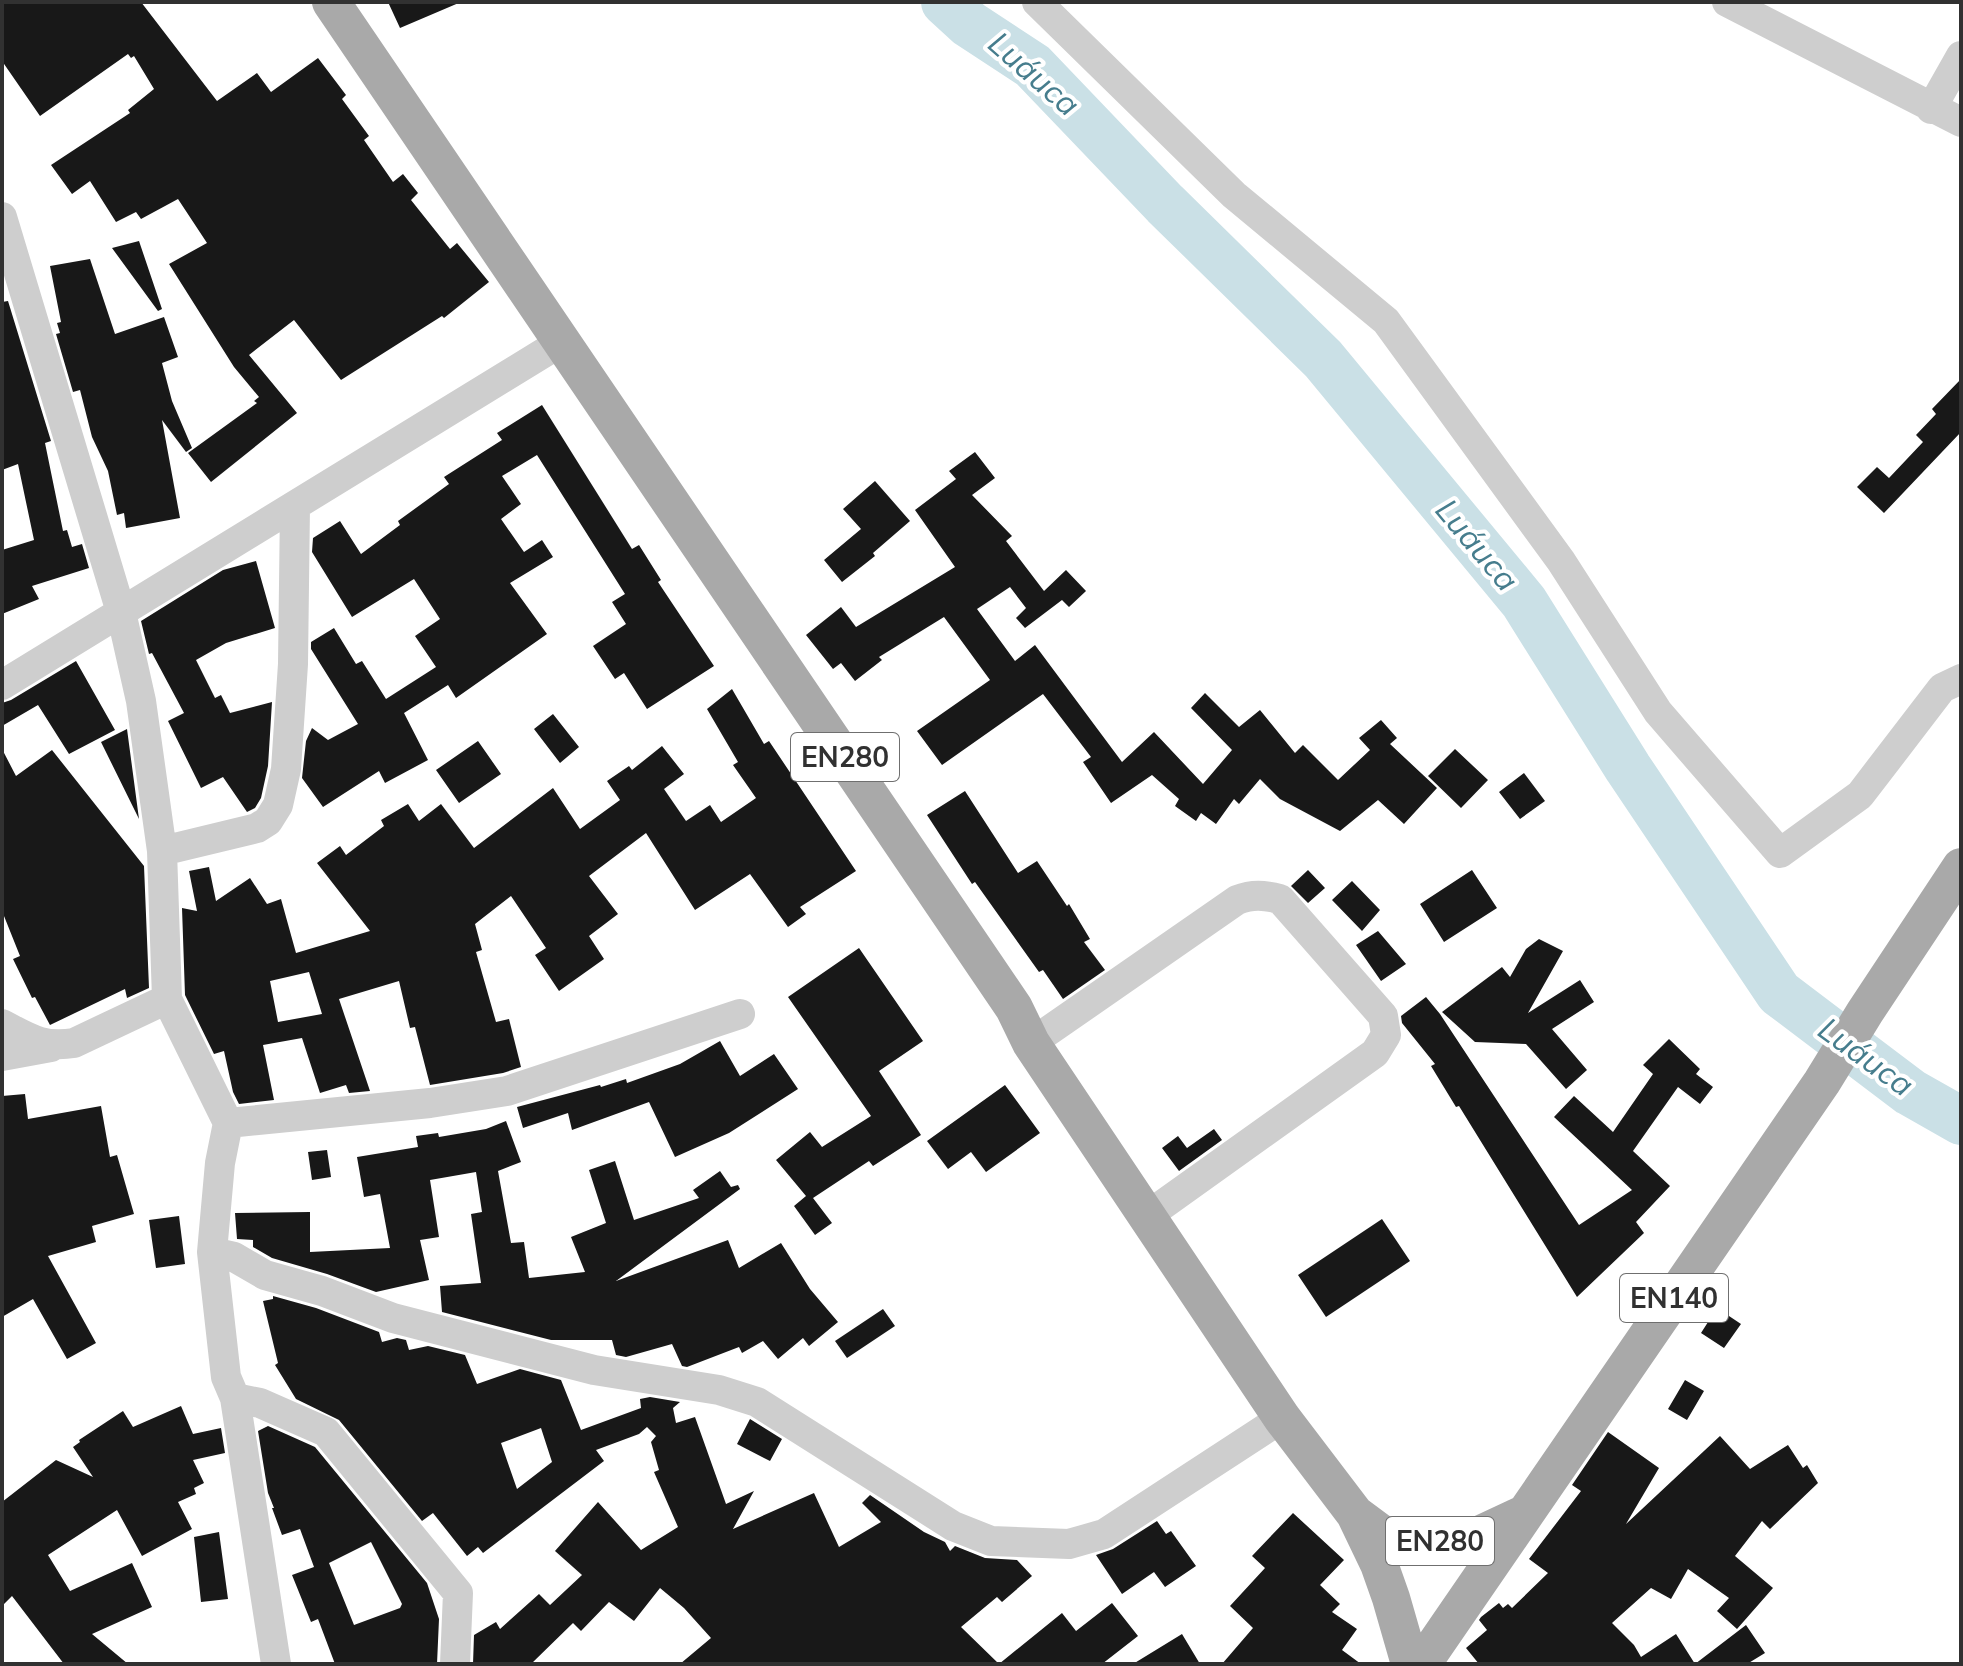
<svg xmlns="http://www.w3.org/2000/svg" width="1963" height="1666" viewBox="0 0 1963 1666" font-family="Mulish,sans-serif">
<rect width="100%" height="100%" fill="#fff"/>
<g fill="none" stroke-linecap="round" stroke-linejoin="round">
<path stroke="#cae0e6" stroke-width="48" d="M945,2L969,24L1033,66L1165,204L1323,359L1524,602L1628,768L1779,993L1910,1092L1961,1121"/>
</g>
<path fill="#181818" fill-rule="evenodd" d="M2,2H141L217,101L257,73L271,92L318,58L346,95L342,99L369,136L364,140L393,182L403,174L418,193L411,200L450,249L457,243L489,282L444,318L442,316L341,380L294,320L249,355L297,413L211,482L188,453L257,403L254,401L259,397L234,367L169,264L207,243L178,199L141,219L136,212L116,222L90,181L72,194L51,165L130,113L128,110L154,89L134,56L131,58L128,54L40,116L2,61Z
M388,2H461L400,28Z
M139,241L162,309L158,311L112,248Z
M90,259L115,334L164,317L178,357L162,363L172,401L192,448L186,452L162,420L180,518L126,528L124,513L117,515L108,471L92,437L80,390L73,392L56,334L60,333L57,323L61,322L50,266Z
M8,301L51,441L45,443L63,531L67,530L72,547L82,544L89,568L32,586L39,599L2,614V550L34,540L18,464L2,470V302Z
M1961,379V432L1884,513L1857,487L1877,467L1889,478L1923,442L1916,435L1936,414L1932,409Z
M542,405L632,549L639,545L661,580L658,582L714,666L647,709L624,673L615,679L593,646L626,624L612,602L625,594L537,455L502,476L521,504L501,519L524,552L542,540L553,557L510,583L547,634L456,698L448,685L404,713L428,760L385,783L379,771L323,807L302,778L306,741L312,728L328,740L358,724L311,649V642L334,628L356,664L362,661L386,699L436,667L415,636L440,619L414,579L352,617L312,552L313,538L340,521L361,554L400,525L398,521L449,484L444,477L502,440L497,433Z
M975,452L995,478L972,495L1012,536L1006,541L1044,591L1066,570L1086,591L1069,607L1062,600L1025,628L1016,618L1026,608L1010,587L977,609L1015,661L1035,645L1122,762L1154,732L1203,784L1232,750L1191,708L1205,693L1239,727L1260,710L1295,753L1303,745L1338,780L1370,750L1359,738L1381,720L1397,738L1390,744L1437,788L1404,824L1378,800L1340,831L1280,799L1260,779L1239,804L1234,799L1216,824L1201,813L1196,821L1175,806L1179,799L1152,775L1111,803L1083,762L1091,757L1043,694L942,765L917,731L990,680L944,617L879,657L882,660L855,681L841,663L833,669L806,635L841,607L856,627L955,567L915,510L956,479L949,471Z
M875,481L910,521L873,553L875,556L842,582L824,560L861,529L843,509Z
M256,561L275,628L226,643L196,660L215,698L221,695L230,713L272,702L268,766L261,798L255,808L247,812L223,777L201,788L168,721L184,713L152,653L149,654L141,621L223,570Z
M76,661L115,730L69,754L38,705L2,726V703L11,700Z
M732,689L764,744L769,741L856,871L800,907L806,914L788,927L750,874L695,910L646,833L589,876L618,914L589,936L604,959L559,991L535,955L546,948L511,896L475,924L482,950L476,952L496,1022L509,1019L521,1067L503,1073L430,1085L415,1027L410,1028L399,981L339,999L370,1091L349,1093L346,1085L320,1093L302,1038L263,1045L274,1100L239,1104L233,1092L224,1051L214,1054L185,995L182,908L197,911L189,871L209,867L216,901L250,878L267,904L281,899L296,953L370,931L317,863L340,846L346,855L384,826L381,820L408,804L419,821L441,804L474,848L553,788L580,829L620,800L607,781L629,766L632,770L662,746L684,774L664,789L686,821L710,805L721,822L756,798L733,765L738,762L707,709ZM309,972L322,1014L278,1022L270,981Z
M553,714L579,747L560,763L534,729Z
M127,729L139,819L101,742Z
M478,741L501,774L459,803L436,770Z
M2,749L16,776L52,750L144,866L149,988L127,998L125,989L50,1025L35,997L32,998L13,959L20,956L2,911Z
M1455,749L1488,780L1461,808L1428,776Z
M1524,773L1545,801L1520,819L1499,792Z
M965,791L1018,873L1037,861L1067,906L1069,904L1090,939L1084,942L1105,970L1063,999L1043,970L1039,972L975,882L972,884L927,815Z
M1308,870L1325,888L1308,903L1291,886Z
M1472,870L1497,908L1444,942L1420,904Z
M1352,881L1380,910L1362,931L1332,900Z
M1378,931L1406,964L1381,981L1356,945Z
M1539,939L1563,951L1528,1013L1580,980L1594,1002L1552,1029L1587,1070L1566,1089L1526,1044L1475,1042L1442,1012L1502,967L1510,977L1526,949Z
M859,948L923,1041L879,1071L921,1135L873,1166L869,1161L813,1198L832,1223L815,1235L794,1206L806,1196L776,1160L810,1132L822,1147L871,1116L788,997Z
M1426,997L1440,1014L1579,1225L1632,1190L1554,1117L1574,1096L1613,1132L1653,1074L1643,1065L1669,1039L1700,1069L1696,1074L1713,1087L1700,1104L1678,1087L1633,1151L1670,1186L1636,1222L1644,1233L1577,1297L1459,1106L1456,1107L1431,1066L1435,1064L1402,1023L1401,1016Z
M720,1041L740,1076L774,1054L798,1089L729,1133L675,1157L649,1102L572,1130L568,1113L523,1128L517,1107L600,1085L601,1087L626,1079L627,1083L680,1064Z
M1005,1085L1040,1133L986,1172L971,1152L948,1169L927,1141Z
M25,1094L28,1119L101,1106L110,1157L117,1155L134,1214L92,1226L96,1242L48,1256L96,1343L67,1359L33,1299L2,1317V1096Z
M506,1121L521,1162L498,1171L511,1243L524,1242L529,1278L585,1272L571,1237L606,1223L589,1170L615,1161L634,1220L699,1198L693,1190L720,1171L731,1187L738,1185L740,1189L616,1281L728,1240L739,1268L781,1243L810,1289L838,1322L809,1346L803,1338L778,1359L763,1341L742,1353L739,1347L687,1367L682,1366L672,1344L626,1357L616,1355L612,1340H551L442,1312L440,1286L481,1283L471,1214L482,1212L476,1172L430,1180L439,1237L420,1240L429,1280L376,1292L327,1274L272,1258L253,1247V1240L237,1239L235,1213L310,1212V1252L390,1248L380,1194L364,1197L357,1157L418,1147L416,1136L438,1133L439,1137L486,1129Z
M1214,1129L1222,1140L1179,1171L1162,1148L1178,1136L1187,1148Z
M327,1150L331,1177L312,1180L308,1152Z
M179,1216L185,1264L156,1268L149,1220Z
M1382,1219L1410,1261L1326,1317L1298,1275Z
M273,1296L316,1308L379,1332L382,1342L397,1338L406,1340L409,1350L428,1346L465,1355L477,1384L520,1369L561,1380L581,1430L641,1408L640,1399L650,1397L680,1402L673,1408L676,1423L695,1417L726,1504L754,1491L733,1529L814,1493L839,1547L881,1522L862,1503L870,1495L924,1532L945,1542L950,1551L955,1546L985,1558L1017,1560L1032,1576L1002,1602L997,1597L961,1627L999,1664H680L711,1638L684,1608L660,1588L634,1621L609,1602L581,1631L573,1623L531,1664H473L474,1635L496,1622L500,1629L539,1594L550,1605L582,1575L555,1551L598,1502L641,1550L678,1527L654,1472L659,1470L651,1442L656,1436L647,1427L639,1434L596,1450L604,1461L483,1553L478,1547L467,1556L433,1513L422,1521L339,1420L296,1399L275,1365L278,1363L263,1301L273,1299ZM541,1428L552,1462L517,1489L501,1443Z
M1717,1308L1741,1324L1724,1348L1701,1333Z
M883,1309L895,1326L847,1358L835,1341Z
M1685,1380L1704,1391L1687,1420L1668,1409Z
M181,1406L193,1434L221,1428L225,1453L193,1460L204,1483L194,1488L196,1494L178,1502L192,1529L142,1556L117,1510L48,1555L70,1591L132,1563L152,1607L92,1634L128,1664H64L12,1596L2,1606V1502L56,1460L93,1477L73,1447L80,1442L79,1440L123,1411L133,1427Z
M750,1419L782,1439L770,1461L737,1444Z
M268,1426L315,1447L427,1583L439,1619L437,1664H335L318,1619L311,1622L292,1575L314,1567L300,1529L282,1535L272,1508H274L268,1493L258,1431ZM371,1542L402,1604L400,1608L354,1625L329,1563Z
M1608,1432L1659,1468L1626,1524L1720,1436L1750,1469L1788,1445L1803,1468L1807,1465L1818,1483L1770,1529L1762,1521L1735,1556L1773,1588L1737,1629L1717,1611L1729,1598L1688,1569L1671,1599L1651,1588L1612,1623L1634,1645L1641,1657L1676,1634L1695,1664L1746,1625L1765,1653L1747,1664H1479L1466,1648L1487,1630L1479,1620L1481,1617L1499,1603L1503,1608L1508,1604L1512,1608L1548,1573L1529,1559L1581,1491L1572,1485Z
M1293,1513L1344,1560L1320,1585L1340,1604L1332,1612L1357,1629L1342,1650L1361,1664H1222L1253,1628L1230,1606L1265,1568L1252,1556Z
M1157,1521L1166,1534L1171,1531L1196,1566L1165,1587L1154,1572L1122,1594L1096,1555L1113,1549Z
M219,1532L228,1599L201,1602L194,1537Z
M1112,1603L1138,1636L1102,1664H999L1062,1613L1076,1631Z
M1182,1634L1200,1664H1133Z"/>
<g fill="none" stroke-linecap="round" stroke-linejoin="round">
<path stroke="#cecece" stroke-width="30" d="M1037,2L1234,195L1386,321L1561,561L1658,712L1780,853L1860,795L1942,688L1961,679
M1727,2L1961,122
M1931,109L1961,56
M2,217L121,612L141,701L162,851L167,999L228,1123L220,1163L212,1252L226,1377L235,1398L276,1664
M2,685L563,341
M162,851L257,828L268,821L278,805L286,769L293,664L295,506
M2,1024C29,1038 42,1048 74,1043L167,999
M1031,1043L1237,900C1253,894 1263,895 1280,899L1383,1016L1386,1035L1375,1053L1147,1216
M2,1056L51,1047
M228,1123L430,1103L507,1091L740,1014
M212,1252L234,1257L265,1275L322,1291L393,1318L594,1370L719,1390L757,1402L953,1526L991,1541L1069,1544L1104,1534L1282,1418
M235,1398L260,1403L326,1432L458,1593L455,1664"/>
<path stroke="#a9a9a9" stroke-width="38" d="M331,2L1014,1008L1031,1043L1282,1418L1355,1514L1379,1564L1391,1598L1410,1664
M1355,1514L1382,1534L1413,1539L1441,1541L1479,1535L1524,1514
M1422,1664L1822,1082L1865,1012L1961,867"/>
</g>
<g text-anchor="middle" stroke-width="8" stroke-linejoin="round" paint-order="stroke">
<g fill="#fff" stroke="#6f6f6f" stroke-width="2">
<rect x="791" y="733" width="108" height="48" rx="6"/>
<rect x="1620" y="1274" width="108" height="48" rx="6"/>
<rect x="1386" y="1517" width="108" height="48" rx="6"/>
</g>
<g font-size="28" font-weight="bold" fill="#313131">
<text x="845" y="767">EN280</text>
<text x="1674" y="1308">EN140</text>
<text x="1440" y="1551">EN280</text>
</g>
<g font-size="32" font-style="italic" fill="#467d8d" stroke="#fff">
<text transform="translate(1034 74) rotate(41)" y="11">Luáuca</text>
<text transform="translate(1477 545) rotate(50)" y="11">Luáuca</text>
<text transform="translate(1866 1057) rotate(36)" y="11">Luáuca</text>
</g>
</g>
<rect width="1963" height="1666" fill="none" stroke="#313131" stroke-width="8"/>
</svg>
